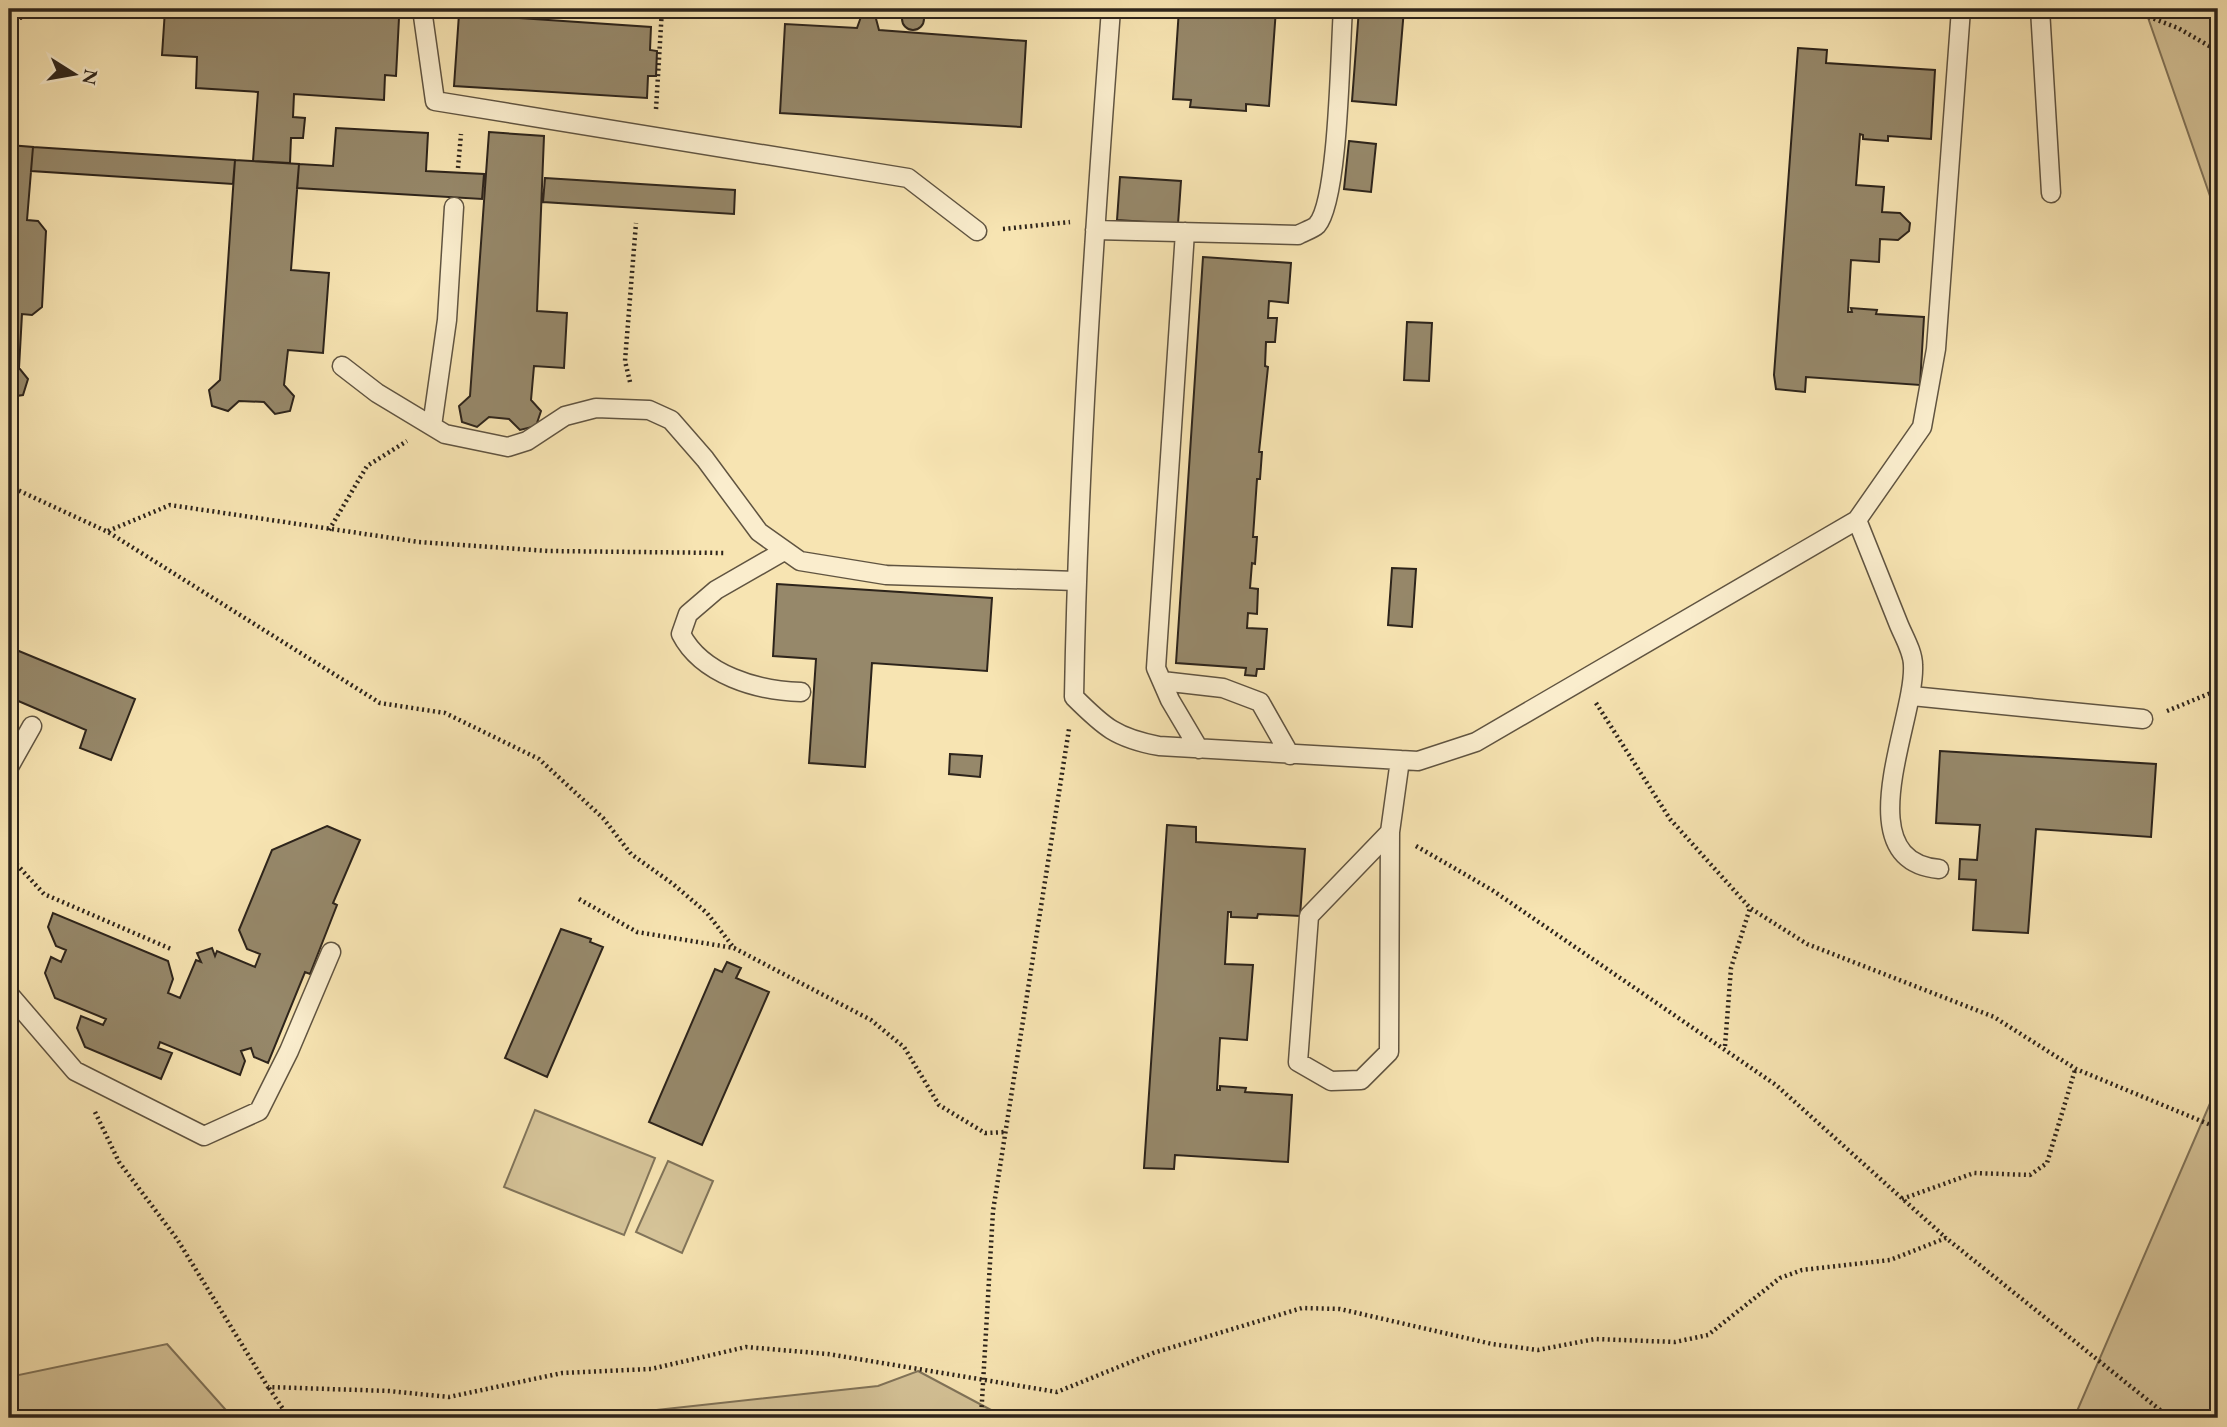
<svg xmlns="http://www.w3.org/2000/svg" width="2227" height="1427" viewBox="0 0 2227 1427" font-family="'EB Garamond',serif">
<rect width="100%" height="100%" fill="#f7e4b2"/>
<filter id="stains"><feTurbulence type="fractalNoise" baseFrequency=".00286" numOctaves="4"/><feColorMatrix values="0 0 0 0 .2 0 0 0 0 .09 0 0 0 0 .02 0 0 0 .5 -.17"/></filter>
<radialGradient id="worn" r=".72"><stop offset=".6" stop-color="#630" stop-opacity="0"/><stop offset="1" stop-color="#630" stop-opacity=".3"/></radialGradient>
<path fill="#d5c398" stroke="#81745a" stroke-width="2" d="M2145,9H2218V219Z
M2218,1085V1418H2074Z
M535,1110L655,1158L624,1235L504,1187Z
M668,1161L713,1181L682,1253L636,1232Z
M167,1344L233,1418H9V1377Z
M918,1371L1006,1418H583L878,1386Z"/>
<path fill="#96886a" stroke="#2d241b" stroke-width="2" d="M902 19a11 11 0 1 1 22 0a11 11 0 1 1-22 0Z
M201,9H390L389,18H399L396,76L385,75L384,100L294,94L293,117L305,118L303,138H291L290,163L253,161L258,92L196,88L197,57L162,55L165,10L200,13Z
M1179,9H1276L1269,106L1246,104V111L1190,107L1191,100L1173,99Z
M1359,9H1404L1396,105L1352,101Z
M459,14L651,27L650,50L657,51L656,76H648L647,98L454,86Z
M862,14L875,15L879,30L1026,41L1021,127L780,113L785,24L857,28Z
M1798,48L1827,50L1826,63L1935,70L1931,139L1888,136V141L1863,139V135L1860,134L1856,185L1884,187L1882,212L1900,213L1910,223L1909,231L1898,240L1880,239L1879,262L1851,260L1848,312H1852L1851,308L1877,310L1876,314L1924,317L1920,385L1806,377L1805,392L1776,389L1774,375Z
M336,128L428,133L426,171L484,174L482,199L297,188L299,164L333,166Z
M489,132L544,136L537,311L567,313L564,368L534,366L531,400L541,411L536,426L520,430L509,419L489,417L477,427L462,422L459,406L470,396Z
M1349,141L1376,144L1371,192L1344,189Z
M9,145L33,147L27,220L38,221L46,231L42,307L32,315L22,314L19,368L28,379L23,395L9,397Z
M33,147L235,160L233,184L31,171Z
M235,160L299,164L291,270L329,273L323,353L288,350L284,385L294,396L290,411L275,414L264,402L239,401L228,411L212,406L209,390L220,380Z
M1120,177L1181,181L1178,224L1117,220Z
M545,178L735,190L734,214L543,202Z
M1203,257L1291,263L1288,303L1269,301L1268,318H1277L1275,342H1266L1265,366L1268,367L1259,452H1262L1260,479H1257L1253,537H1257L1255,564L1252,563L1250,588L1258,589L1257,614L1248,613L1247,628L1267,629L1264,669H1257L1256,676L1245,675L1246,668L1176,663Z
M1407,322L1432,323L1429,381L1404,380Z
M1392,568L1416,569L1412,627L1388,625Z
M777,584L992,598L987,671L872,663L865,767L809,763L816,659L773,656Z
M14,649L135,699L111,760L80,748L86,730L9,697V661Z
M1940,751L2156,764L2151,837L2036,829L2028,933L1973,930L1976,880L1959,879L1960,859L1977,860L1980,825L1936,823Z
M950,754L982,756L980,777L949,774Z
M1167,825L1196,827V842L1305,849L1300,916L1258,914L1257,918L1231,917V912H1228L1225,964L1253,965L1247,1040L1220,1038L1217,1090H1220V1086L1246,1088L1245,1092L1292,1095L1288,1162L1175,1155L1174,1169L1144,1168Z
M327,826L360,840L333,903L337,905L310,974L305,972L268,1063L254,1057L251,1048L241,1051L245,1061L240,1075L160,1042L158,1048L172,1053L161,1079L85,1047L77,1028L81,1016L103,1025L106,1019L55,998L45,973L51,957L61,962L66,950L56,946L48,927L53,913L168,961L173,979L168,993L180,998L196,960L201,962L197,953L212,948L215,956L217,951L255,967L260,954L247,949L239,930L272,850Z
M561,929L591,939L590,942L603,947L547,1077L505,1058Z
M727,962L741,968L736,978L769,992L702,1145L649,1122L715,969L722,972Z"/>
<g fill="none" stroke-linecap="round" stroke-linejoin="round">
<defs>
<path id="lane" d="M422,9L435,101L908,178L977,231
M1111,9C1094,238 1078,467 1074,697C1104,727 1116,738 1159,746L1418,761L1476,742L1857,520C1871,555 1885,590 1899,625C1904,637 1913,652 1913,665C1916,719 1845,860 1939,869
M2040,9L2051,193
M1095,230L1298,235C1303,232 1313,229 1317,225C1339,200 1340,48 1343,9
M1185,232L1156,668L1170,700L1199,749
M342,366L377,393L445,434L508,447L527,441L565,416L596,408L649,410L671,420L705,459L759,532L800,561L886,575L1076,581
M432,426L447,320L454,207
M1857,520L1922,427L1936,349L1961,9
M784,551L716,590L688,614L681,634C702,675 758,691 801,692
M1162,681L1223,688L1260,702L1290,755
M1912,696L2143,719
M9,767L32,726
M1390,832L1309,916L1298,1062L1331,1081L1361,1080L1389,1052L1390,832L1400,760
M9,994L75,1071L204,1136L259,1111L289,1051L331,952"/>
</defs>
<use href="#lane" stroke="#605441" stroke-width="21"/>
<path stroke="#2d241b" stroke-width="4.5" stroke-dasharray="2 3.5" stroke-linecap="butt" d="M2128,9L2178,28L2218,51
M9,20L66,9
M656,109L662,9
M458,168L461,134
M1003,229L1070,222
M630,382L625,361L636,223
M9,486L108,532L380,703L445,713L539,759L603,818L631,854L673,884L707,913L734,948
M9,500L14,489
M329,530L367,466L407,441
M108,531L170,505L419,542L548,551L725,553
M1596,703L1670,819L1750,908L1807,944L1994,1017L2076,1069L2218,1128
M2167,711L2218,690
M1416,846L1492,890L1776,1085L1946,1238
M9,856L44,894L171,949
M579,899L637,932L734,948L871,1020L904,1047L939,1105L985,1133L1006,1132
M1725,1046L1731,968L1750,908
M95,1112L119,1162L177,1239L268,1387L389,1391L449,1397L562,1373L651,1369L746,1347L828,1354L1057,1392L1153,1353L1302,1308L1340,1309L1492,1344L1538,1350L1595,1339L1675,1342L1708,1335L1780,1278L1802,1270L1890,1260L1946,1238L2170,1418
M1902,1199L1974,1173L2030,1175L2047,1163L2075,1070
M269,1388L289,1418
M981,1418L993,1211L1069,729"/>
<use href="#lane" stroke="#faedcd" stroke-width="18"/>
</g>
<rect width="2227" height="1427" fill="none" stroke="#f7e4b2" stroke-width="35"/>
<rect x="10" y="10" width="2206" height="1406" fill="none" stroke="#2d241b" stroke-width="3.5"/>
<rect x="18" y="18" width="2192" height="1392" fill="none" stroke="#2d241b" stroke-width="2"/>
<g transform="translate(74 74) rotate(101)" stroke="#faedcd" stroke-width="5" paint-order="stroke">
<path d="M0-5L12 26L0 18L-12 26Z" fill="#2d241b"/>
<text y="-10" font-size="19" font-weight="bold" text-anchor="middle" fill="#2d241b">N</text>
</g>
<rect width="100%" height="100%" filter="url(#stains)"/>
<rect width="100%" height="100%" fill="url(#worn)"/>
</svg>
